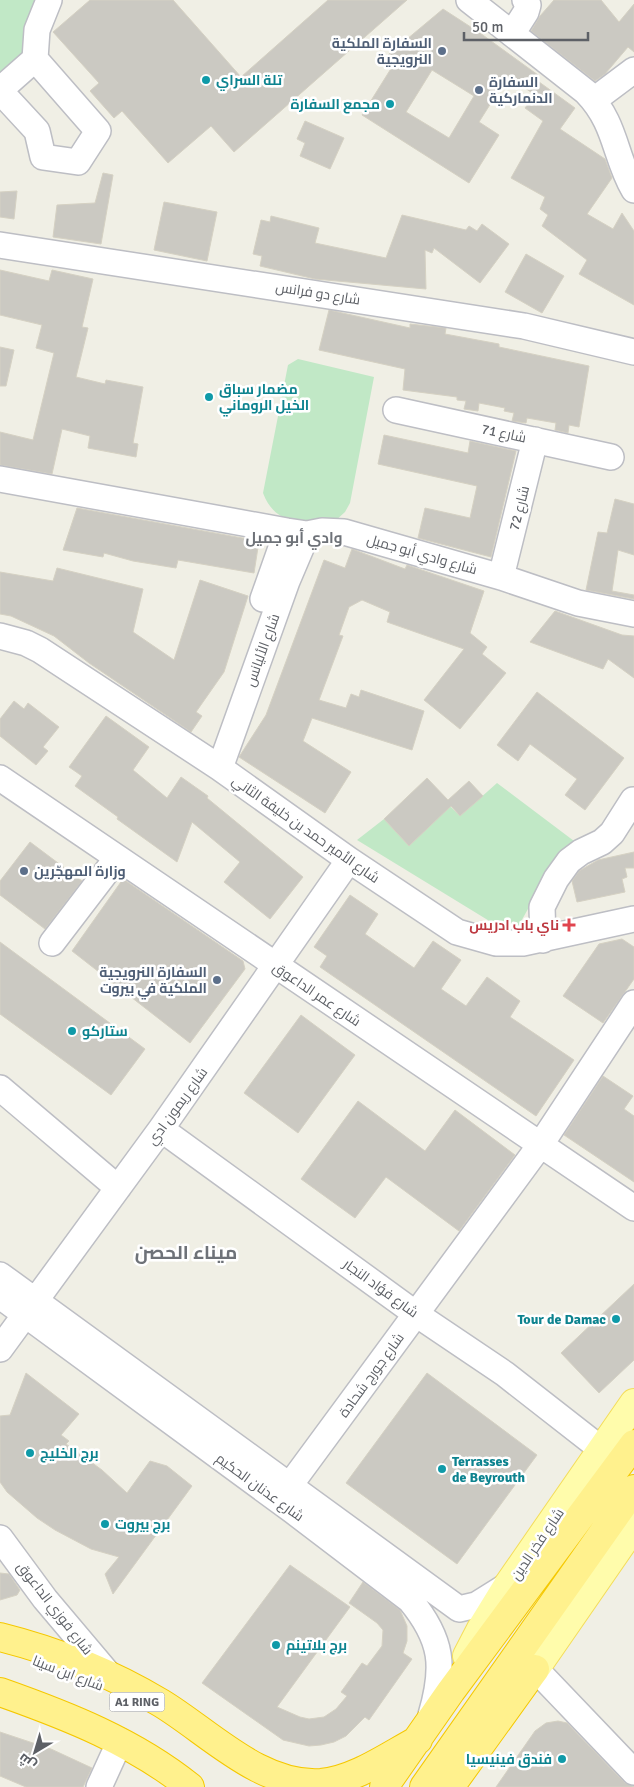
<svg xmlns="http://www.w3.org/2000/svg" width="634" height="1787" viewBox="0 0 634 1787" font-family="Signika,Cairo,sans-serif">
<rect width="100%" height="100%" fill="#f0efe5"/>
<path fill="#c1e8c6" d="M0,0H38L25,52L0,76Z
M298,359L374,377L350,503L345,512L334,522C303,522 276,527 263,493L288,365Z
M497,783L574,841L556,859L519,925L491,922L357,840L384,819L409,846L450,806L460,816Z"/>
<path fill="#cbc9c2" stroke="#d5d1c3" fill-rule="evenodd" d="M90,0H173L241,77L328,0H407L234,152L211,126L168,163L122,111L114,118L90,91L99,83L53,32Z
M554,0H601L619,22L634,4V52L628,47L605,74L595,81L531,31L540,16Z
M443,9L480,33L538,75L535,79L575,108L560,129L605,159L612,178L587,214L613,229L622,213L634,231V305L579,274L587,260L542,226L548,215L540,209L545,197L511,178L543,121L525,108L535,95L508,76L479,122L499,135L469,183L362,115L392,67L382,60ZM432,70L474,96L449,138L406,112Z
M305,121L344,138L330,169L300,156L305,143L297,139Z
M103,173L113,175L101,244L53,237L57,205L95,203Z
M17,191L14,219L0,217V192Z
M164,202L217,212L207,261L154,250Z
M402,215L466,230L469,226L477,231L482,224L509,244L480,283L434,248L432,253L425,250L426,289L315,279L260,266L262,256L253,254L261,220L270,222L271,216L319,228L315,243L386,258Z
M526,254L564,276L542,313L505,292Z
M0,270L49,281L52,270L93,279L82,327L88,328L76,377L105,384L106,380L143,387L133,443L138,444L136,457L88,448L90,436L62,429L52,474L0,465V432L33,440L54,353L36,348L42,325L0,315Z
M329,310L410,328V324L446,328L445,334L499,344V347L589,366L579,427L569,425L568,433L555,430L556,423L527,418L526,423L512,421L514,413L504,411L505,408L479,403L478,411L464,409L466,401L457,400V397L403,390L405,369L319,350Z
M0,347L14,350L6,386H0Z
M384,435L468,453L470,441L516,451L491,557L418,538L425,508L470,518L477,486L378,464Z
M615,499L634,504V555L618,550L612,591L634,595V599L586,590L598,532L607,533Z
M77,508L259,541L254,573L178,560L176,568L133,561L104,553L103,557L63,550Z
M352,549L405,569L407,565L484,591L470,633L487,647L482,654L506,673L460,729L424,700L464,649L387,622L390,612L362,600L349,607L339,635L343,636L319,700L346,708L351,694L359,697L361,690L424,711L412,750L312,718L303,741L351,772L325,813L239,757L266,715L324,560L345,568Z
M57,568L143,589L133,632L174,660L200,580L248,596L224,672L196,712L202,716L191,732L89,663L54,636L11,616L0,614V572L53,581Z
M555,611L622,635L634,636V678L608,659L603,669L530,642Z
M537,692L624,758L585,810L565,795L577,779L530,744L518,761L497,745Z
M14,701L24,709L28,703L59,727L43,747L48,751L36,765L0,736V719Z
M106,716L149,747L133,770L167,798L181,777L208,796L207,798L303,877L270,919L224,882L240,862L192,822L177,862L117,819L118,817L75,786L82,776L69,767Z
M427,778L448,800L469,781L483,796L460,816L451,806L409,846L384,819Z
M30,842L82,881L45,929L0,895V881Z
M634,852V868H625L627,877L622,879L625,892L577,902L572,881L579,871L598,860Z
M123,879L243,961L245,969L190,1043L72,951Z
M350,895L378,914L365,934L414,968L433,941L461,960L441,989L466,1006L487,977L520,1001L510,1017L574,1060L536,1116L320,967L327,956L314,947Z
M622,939L634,947V979L603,1023L563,996L599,944Z
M0,942L145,1049L111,1095L0,1014Z
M301,1015L355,1055L298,1133L244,1093Z
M603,1076L633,1096L624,1109L634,1116V1182L564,1135Z
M358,1101L425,1151L455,1110L515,1155L459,1231L386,1177L355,1218L301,1179Z
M634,1284V1360L599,1393L561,1353Z
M26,1373L79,1414L61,1435L69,1441L66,1444L102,1470L127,1493L150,1461L167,1466L192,1486L113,1594L105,1574L119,1557L91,1549L55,1530L37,1518L7,1492L0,1482V1416L10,1415Z
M427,1373L537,1455L457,1564L346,1483Z
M290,1565L350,1607L277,1707L300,1717L309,1719L324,1717L336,1709L347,1696L341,1692L362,1663L367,1666L382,1646L383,1630L377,1623L349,1603L363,1582L400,1610L407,1626V1641L403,1653L412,1659L369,1720L365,1717L346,1736L334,1742L321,1745L309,1746L283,1740L202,1683Z
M0,1573L9,1574L20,1590L17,1595L0,1600Z
M558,1721L567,1723L624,1782L634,1787H496L535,1731L546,1723Z
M0,1732L51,1749L92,1768L83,1787H26L0,1776Z"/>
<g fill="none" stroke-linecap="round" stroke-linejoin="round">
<defs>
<path id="minor" d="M469,0L586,92C617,124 614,156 634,190
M512,34L526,12L528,5L525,0
M0,90L35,59
M0,91L37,131L43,157L78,162L98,131L35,59L37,30L49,0
M594,100L634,70
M0,245L524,326L634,352
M396,410L611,457
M0,479L287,531L307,534L322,531L344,532L501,577L578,603L634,614
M501,577L535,440
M263,599L287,531
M0,636L26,643L40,650L220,768L349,860L457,932L496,943H523L634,919
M220,768L287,581L307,534
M0,778L634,1208
M543,940L542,907L556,879L569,861L581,852L602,842L612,833L633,800
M52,943L117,858
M0,1088L118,1188
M161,1129L416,1314L505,1374L601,1449
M0,1275L459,1609L476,1605L508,1585
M0,1296L293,1511L410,1600C443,1640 445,1667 431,1715
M0,1349L161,1129L349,860
M290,1485L541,1144L634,1003
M0,1538L45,1599L110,1676
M522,1655L634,1772
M99,1787L120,1741"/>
<path id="major" d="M467,1656L481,1629L508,1585L634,1403
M535,1669L634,1526"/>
<path id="highway" d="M0,1637C56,1651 111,1673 161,1703C209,1732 260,1787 321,1783C355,1780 388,1756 418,1740
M0,1692C68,1716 134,1742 190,1787
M384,1787L451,1691L634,1444
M424,1787L634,1489
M450,1787L535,1669"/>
</defs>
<use href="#minor" stroke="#bdbec4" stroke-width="28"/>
<use href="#major" stroke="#f4dd5a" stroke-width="30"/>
<use href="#highway" stroke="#f5c800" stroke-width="30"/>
<use href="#minor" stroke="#fff" stroke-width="25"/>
<use href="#major" stroke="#fffcab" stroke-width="28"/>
<use href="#highway" stroke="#fff18d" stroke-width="28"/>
</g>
<g fill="#5c6f8a" stroke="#fff" stroke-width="2">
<circle cx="442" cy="51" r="5"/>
<circle cx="479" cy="90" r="5"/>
<circle cx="24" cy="871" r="5"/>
<circle cx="217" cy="980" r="5"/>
</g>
<g fill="#0f9aa8" stroke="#fff" stroke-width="2">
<circle cx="206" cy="80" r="5"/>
<circle cx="390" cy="104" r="5"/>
<circle cx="209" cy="397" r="5"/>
<circle cx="72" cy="1031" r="5"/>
<circle cx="616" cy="1319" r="5"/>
<circle cx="30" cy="1453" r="5"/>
<circle cx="442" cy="1469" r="5"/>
<circle cx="105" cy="1524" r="5"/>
<circle cx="276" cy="1645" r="5"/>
<circle cx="562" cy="1759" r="5"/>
</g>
<path fill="#e0444e" stroke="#fff" stroke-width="2" d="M566.5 917.5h5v5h5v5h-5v5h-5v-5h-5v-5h5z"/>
<g text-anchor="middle" stroke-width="5" stroke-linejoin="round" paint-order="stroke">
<rect fill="#fff" stroke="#8e9094" stroke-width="1" x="109.5" y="1692.5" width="55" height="19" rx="4"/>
<g font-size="12" font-weight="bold" fill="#5d6066">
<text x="137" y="1706">A1 RING</text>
</g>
<g font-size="14" font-weight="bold" fill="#4e5e75" stroke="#fff" text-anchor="end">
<text x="432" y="48">السفارة الملكية<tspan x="432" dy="16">النرويجية</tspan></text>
<text x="489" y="87" text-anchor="start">السفارة<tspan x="489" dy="16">الدنماركية</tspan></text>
<text x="34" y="876" text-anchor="start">وزارة المهجّرين</text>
<text x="207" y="977">السفارة النرويجية<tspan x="207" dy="16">الملكية في بيروت</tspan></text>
</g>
<g font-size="14" font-weight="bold" fill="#0d838f" stroke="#fff" text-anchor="start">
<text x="216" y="85">تلة السراي</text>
<text x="380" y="109" text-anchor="end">مجمع السفارة</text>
<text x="219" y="394">مضمار سباق<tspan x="219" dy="16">الخيل الروماني</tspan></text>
<text x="82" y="1036">ستاركو</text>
<text x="606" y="1324" text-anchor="end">Tour de Damac</text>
<text x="40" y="1458">برج الخليج</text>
<text x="452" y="1466">Terrasses<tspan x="452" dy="16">de Beyrouth</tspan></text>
<text x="115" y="1529">برج بيروت</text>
<text x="286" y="1650">برج بلاتينم</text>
<text x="552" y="1764" text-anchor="end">فندق فينيسيا</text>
</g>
<g font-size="14" fill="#5d6066" stroke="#fff">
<text transform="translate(318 293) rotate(9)" y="5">شارع دو فرانس</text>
<text transform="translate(504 433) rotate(12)" y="5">شارع 71</text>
<text transform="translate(519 508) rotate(-76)" y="5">شارع 72</text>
<text transform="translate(422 554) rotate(16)" y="5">شارع وادي أبو جميل</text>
<text transform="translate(262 650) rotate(-70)" y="5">شارع الأليانس</text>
<text transform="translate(306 829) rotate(35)" y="5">شارع الأمير حمد بن خليفة الثاني</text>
<text transform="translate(317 994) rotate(34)" y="5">شارع عمر الداعوق</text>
<text transform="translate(177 1106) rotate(-54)" y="5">شارع ريمون ادي</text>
<text transform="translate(381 1288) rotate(36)" y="5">شارع فؤاد النجار</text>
<text transform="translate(371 1375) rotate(-54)" y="5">شارع جورج شحادة</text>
<text transform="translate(260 1487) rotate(36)" y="5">شارع عدنان الحكيم</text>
<text transform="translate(537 1544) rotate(-56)" y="5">شارع فخر الدين</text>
<text transform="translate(55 1608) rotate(52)" y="5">شارع فوزي الداعوق</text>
<text transform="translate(68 1673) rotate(21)" y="5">شارع ابن سينا</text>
</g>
<g font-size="14" font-weight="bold" fill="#be3a42" stroke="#fff" text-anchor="end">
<text x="559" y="930">ناي باب ادريس</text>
</g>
<g font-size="15" font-weight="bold" fill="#6e7278" stroke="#fff">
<text x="294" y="543">وادي أبو جميل</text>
</g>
<g font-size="19" font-weight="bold" fill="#6e7278" stroke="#fff">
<text x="186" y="1259">ميناء الحصن</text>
</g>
</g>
<g transform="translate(35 1752) rotate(218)" stroke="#ffffff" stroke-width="4" paint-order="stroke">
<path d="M0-4L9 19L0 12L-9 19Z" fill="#5d6066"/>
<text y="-8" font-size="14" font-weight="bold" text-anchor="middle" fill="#5d6066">ش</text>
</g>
<path d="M464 32v8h124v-8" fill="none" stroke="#5d6066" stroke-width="2.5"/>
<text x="472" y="32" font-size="15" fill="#5d6066" stroke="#ffffff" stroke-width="4" paint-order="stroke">50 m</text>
</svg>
